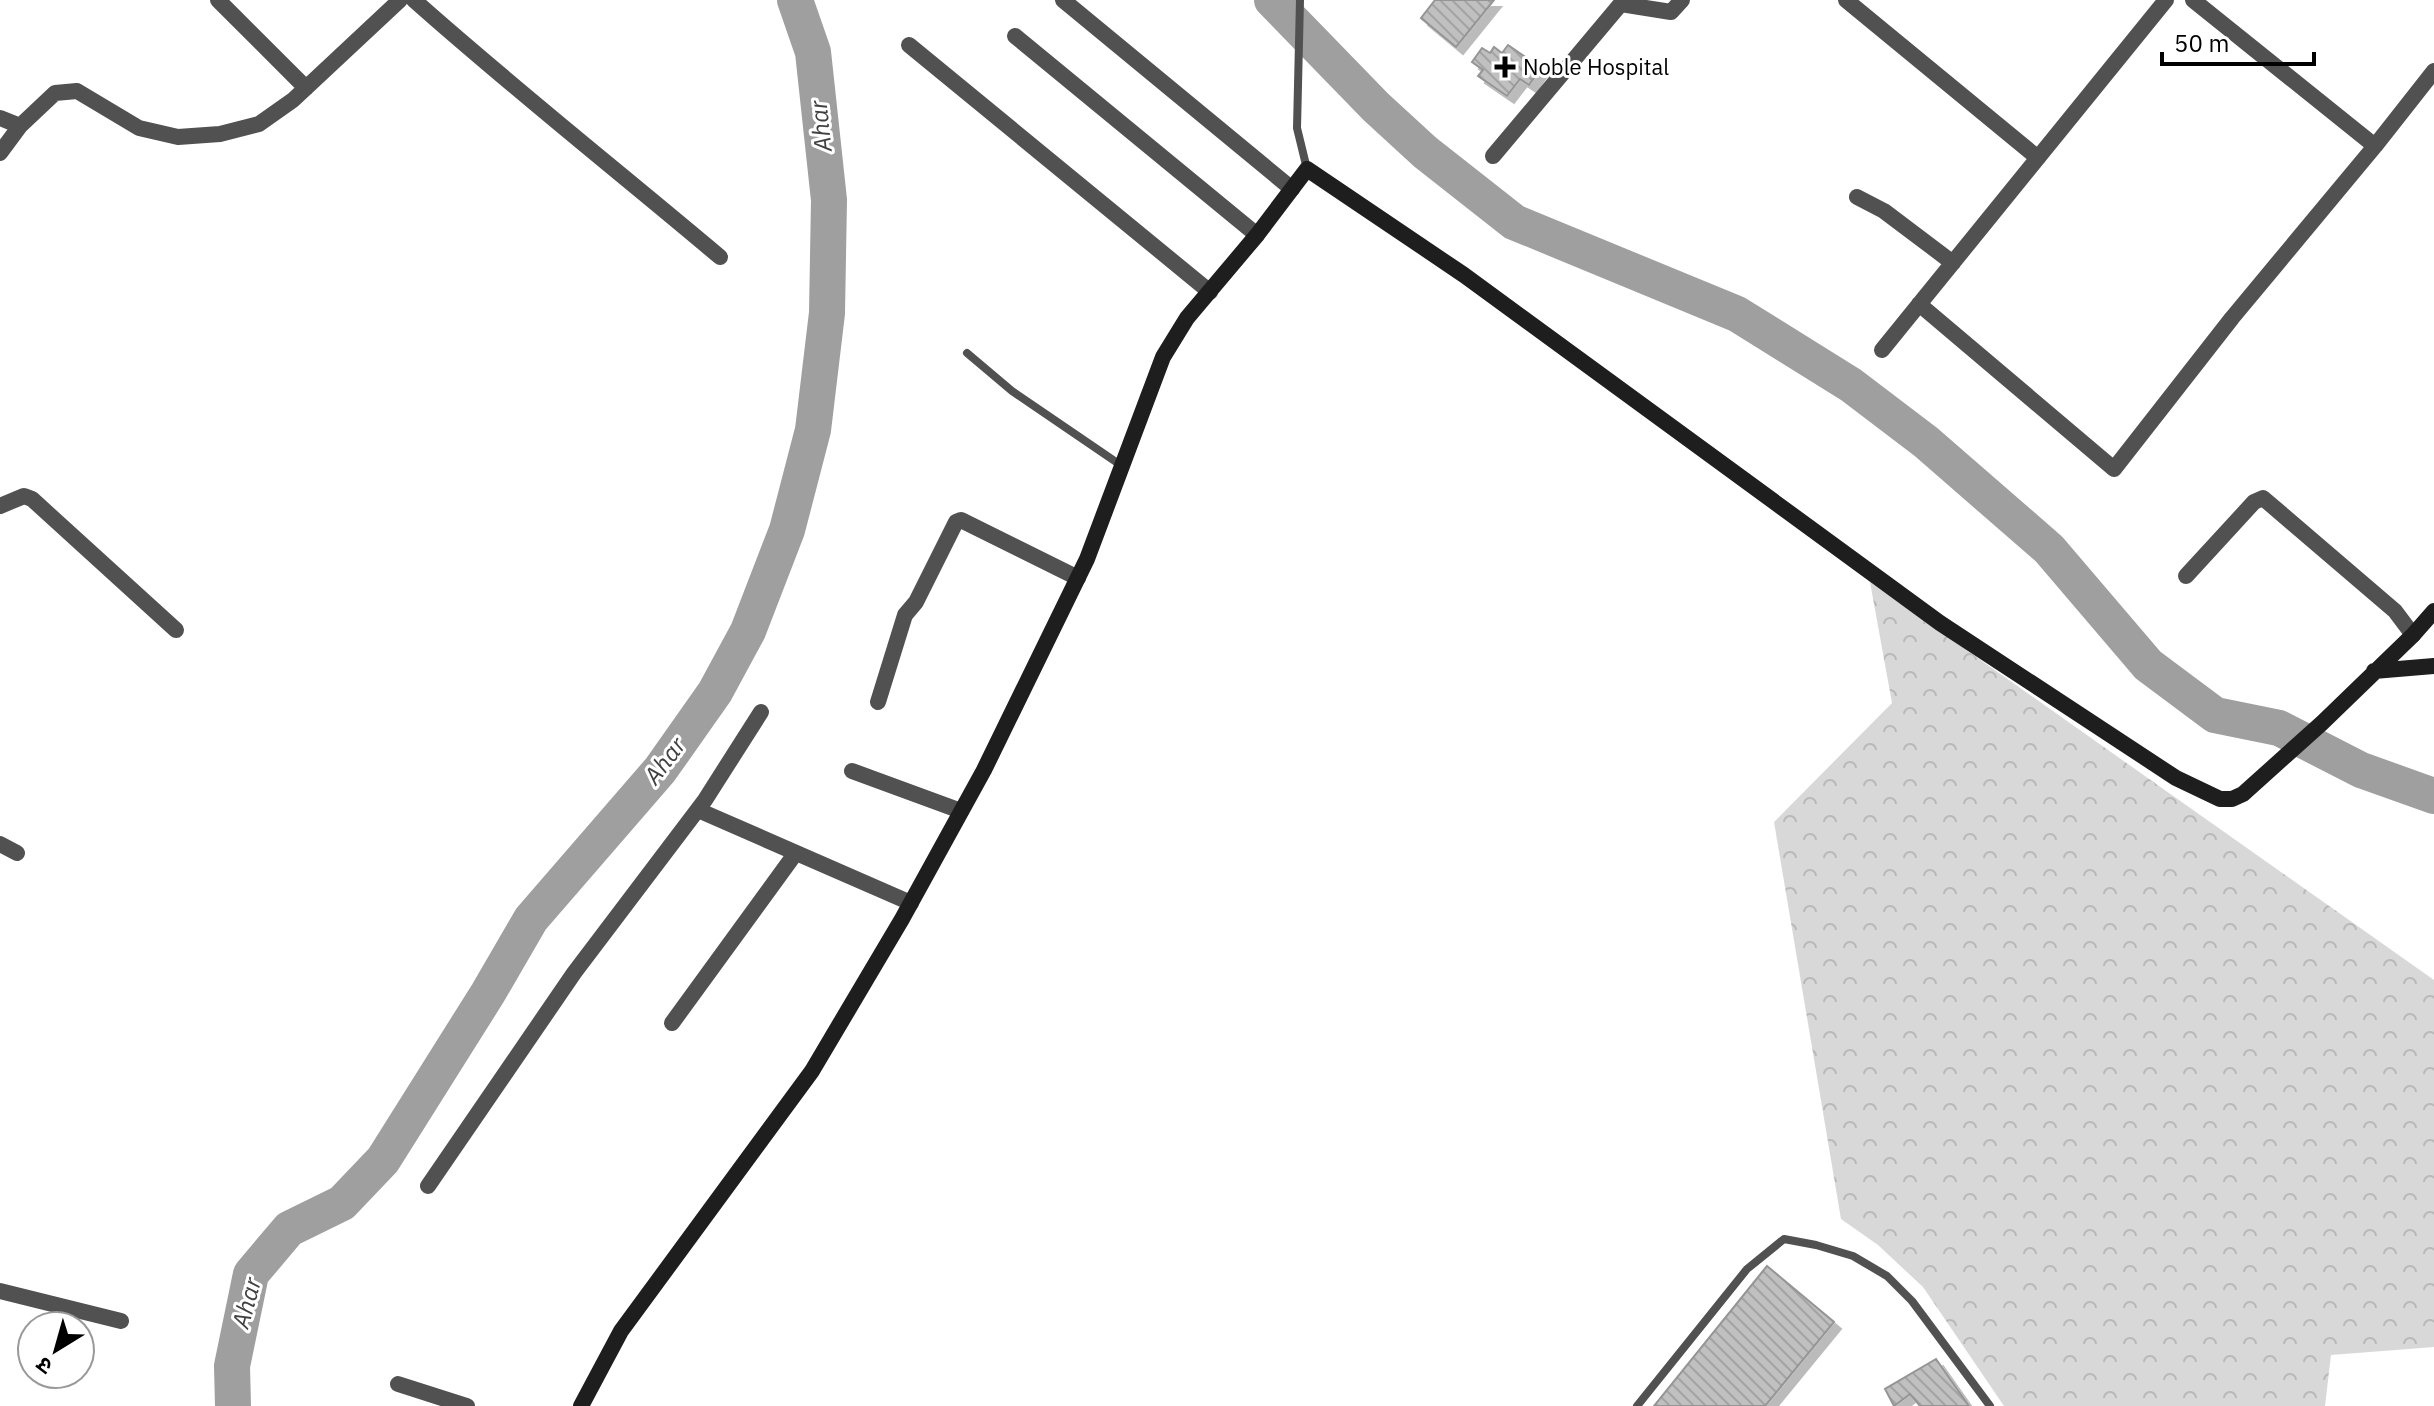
<svg xmlns="http://www.w3.org/2000/svg" width="2434" height="1406" viewBox="0 0 2434 1406" font-family="'IBM Plex Sans','Noto Sans Devanagari',sans-serif">
<defs>
<pattern id="forest-crowns" width="20" height="18" patternUnits="userSpaceOnUse" patternTransform="scale(2)"><rect width="20" height="18" fill="#d8d8d8"/><path d="M2 6a3 3 0 1 1 6 0M12 15a3 3 0 1 1 6 0" fill="none" stroke="#b8b8b8"/></pattern>
<pattern id="building-back-hatch" width="6" height="6" patternUnits="userSpaceOnUse" patternTransform="scale(2)"><rect width="6" height="6" fill="#c0c0c0"/><path d="M-1 5l2 2M0 0l6 6M5-1l2 2" fill="none" stroke="#a3a3a3"/></pattern>
<filter id="shadow"><feDropShadow dx="7" dy="7" stdDeviation="0" flood-color="#0004"/></filter>
</defs>
<rect width="100%" height="100%" fill="#fff"/>
<path fill="url(#forest-crowns)" d="M1870,582L2434,980V1347L2331,1355L2325,1406H2004L1923,1287L1878,1245L1841,1219L1774,822L1892,703Z"/>
<g fill="none" stroke-linecap="round" stroke-linejoin="round">
<path stroke="#9f9f9f" stroke-width="36" d="M1272,0L1376,107L1425,152L1514,222L1737,314L1851,385L1926,442L2049,549L2148,665L2215,715L2279,728L2361,770L2434,796
M233,1406L232,1366L251,1274L289,1229L342,1203L383,1160L488,993L531,919L660,770L715,692L748,631L787,530L813,430L827,313L829,200L813,52L795,0"/>
</g>
<path fill="url(#building-back-hatch)" stroke="#959595" stroke-width="2" filter="url(#shadow)" d="M1435,0H1494L1456,47L1421,18Z
M1508,45L1541,68L1529,85L1520,79L1507,96L1478,76L1483,70L1472,62L1482,48L1490,53L1494,47L1502,53Z
M1767,1266L1834,1322L1765,1406H1654Z
M1936,1359L1969,1406H1920L1910,1394L1894,1406L1885,1389Z"/>
<g fill="none" stroke-linecap="round" stroke-linejoin="round">
<path stroke="#515151" stroke-width="8" d="M1300,0L1297,128L1307,169
M967,353L1012,391L1122,466
M1637,1406L1747,1269L1784,1239L1816,1245L1853,1256L1887,1276L1912,1301L1990,1406"/>
<path stroke="#515151" stroke-width="16" d="M218,0L306,88
M414,0C514,89 618,171 720,257
M1063,0L1292,189
M1846,0L2038,158
M2193,0L2375,146
M1621,4L1671,12L1682,0
M1015,36L1257,235
M909,45L1210,292
M0,118L20,126
M0,153L20,126L55,93L77,91L139,128L178,137L220,134L259,124L293,100L400,0
M1493,156L1624,0
M1857,197L1884,211L1953,263
M1919,304L2114,469L2232,318L2375,146L2434,71
M1882,350L2166,0
M0,506L24,496L32,499L176,630
M2186,576L2254,502L2263,498L2395,611L2413,635
M878,702L905,615L916,602L956,522L961,520L1078,578
M852,771L961,811
M698,810L911,903
M0,844L17,853
M672,1023L795,854
M428,1186L574,973L705,800L761,712
M0,1291L121,1321
M398,1384L467,1406"/>
<path stroke="#1e1e1e" stroke-width="16" d="M2374,671L2434,666
M581,1406L621,1331L812,1071L902,919L984,770L1087,559L1163,357L1187,318L1257,235L1307,169L1464,275L1940,623L2176,778L2220,799H2232L2243,794L2322,723L2413,635L2434,611"/>
</g>
<path fill="#000" stroke="#fff" stroke-width="3" d="M1501 55h8v8h8v8h-8v8h-8v-8h-8v-8h8z"/>
<g text-anchor="middle" stroke-width="6" stroke-linejoin="round" paint-order="stroke">
<g font-size="22" fill="#000" stroke="#fff" text-anchor="start">
<text x="1523" y="75">Noble Hospital</text>
</g>
<g font-size="24" font-style="italic" fill="#404040" stroke="#fff">
<text transform="translate(821 126) rotate(-96)" y="8">Ahar</text>
<text transform="translate(665 761) rotate(-53)" y="8">Ahar</text>
<text transform="translate(247 1303) rotate(-75)" y="8">Ahar</text>
</g>
</g>
<g transform="translate(56 1350) rotate(217)"><circle r="38" fill="#ffffff" stroke="#999999" stroke-width="2"/>
<path d="M0-6L14 30L0 20L-14 30Z" fill="#000000"/>
<text y="-12" font-size="22" font-weight="bold" text-anchor="middle" fill="#000000">उ</text>
</g>
<path d="M2162 52v12h152v-12" fill="none" stroke="#000000" stroke-width="4"/>
<text x="2174" y="52" font-size="24" fill="#000000" stroke="#ffffff" stroke-width="6" paint-order="stroke">50 m</text>
</svg>
